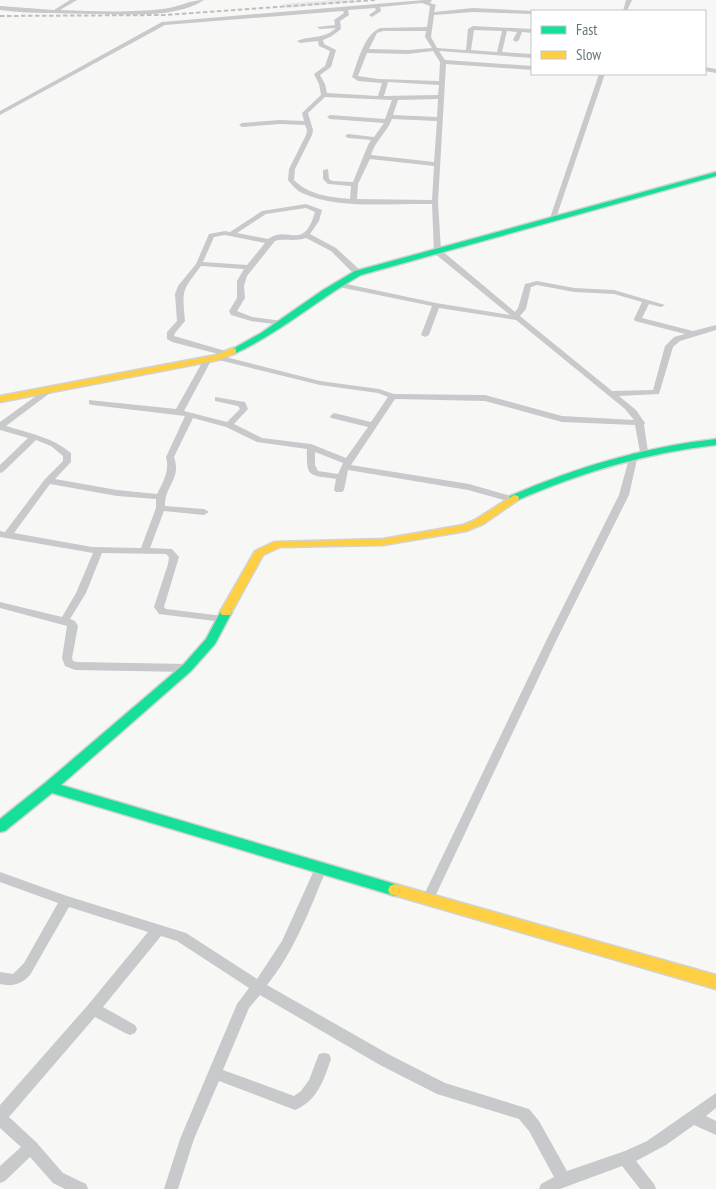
<svg xmlns="http://www.w3.org/2000/svg" width="716" height="1189" viewBox="0 0 716 1189" font-family="'PT Sans Narrow',sans-serif">
<rect width="100%" height="100%" fill="#f7f7f6"/>
<path fill="#e7e8e7" d="M335,0L369,1L285,8L282,4Z"/>
<g fill="none" stroke-linecap="round" stroke-linejoin="round">
<defs>
<path id="fast" d="M716,172V176L361,275C318,299 281,332 236,353L233,354L229,351L261,333L323,290L355,271Z
M716,439V445C646,453 582,472 518,500H510L509,498L510,496C577,467 644,447 716,439Z
M226,608L232,612L215,644L191,671L61,785L395,884L400,886L402,890L400,894L395,896L52,793L5,831L0,832V819L45,783L183,665L206,639L222,609Z"/>
<path id="slow" d="M233,348L236,349V353L218,360L0,402V396L216,355Z
M514,495L518,496L519,498L518,500L483,524L466,531L383,545L280,547L263,555L230,615H222L220,612L255,551L274,542L383,539L463,525L475,520Z
M395,884L716,975V989L390,894L388,890L390,886Z"/>
</defs>
<use href="#fast" stroke="#d1d3d3" stroke-width="3"/>
<use href="#slow" stroke="#d1d3d3" stroke-width="3"/>
<path fill="#c7c9ca" fill-rule="evenodd" d="M70,0H77L60,10C94,11 129,13 162,9C176,8 190,0 204,0C175,19 126,14 93,14C62,13 31,14 0,10V6L54,10Z
M424,0H432L430,3L436,5L434,12L473,8L534,11H532V14L473,12L434,15L431,37L437,48L466,50L468,29L473,26L532,29V33L522,32L519,40L516,42L513,40L517,32L507,31L502,52L532,54V58L439,51L445,60L532,66V70L446,64L438,202L441,250L515,312L518,308L525,284L537,281L574,288L614,290L665,305L661,307L649,304L642,318L693,331L716,325V330L680,341L673,347L659,394L619,396L636,410L645,423L644,425L648,452L647,454L644,455L640,452L635,425L562,422L485,401L395,399L351,465L469,484L514,497L516,499L511,502L468,490L348,470L344,490L342,492H336L334,490L336,479C309,475 306,478 307,449L257,442L226,427L193,418L174,457C182,479 164,486 165,506L204,509L209,512L204,515L164,511L150,548L172,549L179,557L164,607L166,609L223,616L228,619L223,622L159,614L154,607L168,564L169,557L166,554L102,553L86,593L70,619L75,621L78,626L72,658L73,661L77,662L187,664L191,665L192,668L191,671L187,672L75,670L65,666L62,658L67,626L0,608V602L62,617L76,593L93,553L0,537V531L5,532L45,479L63,461V456L51,446L36,440L3,472L0,473V465L28,438L0,430V422L47,388H50L54,390L6,426C29,433 52,437 71,453V462L55,479L117,490L157,494C163,482 170,471 166,457L185,416L92,405L89,404V400L176,409L204,359L208,357L212,359L184,411L227,422L240,409L238,406L215,401V397L245,402L248,409L234,424L262,438L311,444L346,458L368,427L331,418L330,416L334,413L371,422L388,397L378,393L320,385L215,359L214,357L218,355L320,381L379,389L394,394L485,395L562,416L634,420L625,409L516,320L439,308L429,335L425,337L421,335L432,306L334,286V282H337L436,303L510,315L434,253L432,204C392,203 339,210 302,193C296,190 292,185 288,180L289,169L306,135L307,130L305,125L280,124L242,127L239,125L242,123L280,120L304,121L302,113L321,95L319,84L314,74L325,66L330,51L319,46L318,41L300,43L297,41C311,35 323,40 336,28L320,29L317,27L335,25L334,20L344,13L343,11L165,25L0,115V111L162,22ZM422,3L430,6L427,27L380,28C364,35 358,61 352,77L358,81L382,83L378,96L327,93L325,84L320,75L331,67L336,50L324,44L323,40L332,36L341,29L340,21L349,15L348,10L375,8L376,10L369,15L372,17L381,11L380,7ZM474,30L502,31L497,52L471,50ZM383,31H426L425,37L432,48L408,50L369,49L377,33ZM433,51L440,62L439,81L378,79L358,76L367,53L408,54ZM388,82L439,85L438,95L384,96ZM325,97L392,100L385,119L330,115L327,117L330,119L384,123L374,137L348,134L345,136L348,138L371,140L368,145L353,182L332,181L329,179L328,169L323,170V179L328,184L351,186L350,199C329,197 309,195 294,180L295,169L312,135L313,130L308,113ZM438,99L437,117L393,115L398,100ZM392,119L437,121L434,162L371,155C375,141 387,132 392,119ZM370,159L434,166L432,200L357,199L358,184ZM537,285L574,292L614,294L642,302L634,319L635,321L685,334L674,337L665,346L653,390L612,391L520,316L526,309L531,287ZM315,452L343,463L338,474L318,471L315,465ZM50,484L117,496L156,499V508L141,548L92,547L14,533Z
M626,0H632L627,11H623Z
M705,67L716,69V73L705,71Z
M599,74H605L556,218L551,219L550,218Z
M306,204L322,210L319,221L310,234L336,248L361,271V275H355L331,251L306,238C295,242 285,238 275,241L247,276L244,286L245,298L237,311L252,317L283,321V325L251,321L231,315L229,311L237,298V281L244,269L201,266C182,291 182,289 185,321L175,333L174,336L229,352L230,354L226,356L172,342L167,339V332L177,321L175,294L178,286L196,264L209,234L225,231L230,232L262,211ZM306,208L315,212C303,253 288,224 268,239L237,233L266,214ZM225,235L265,243L247,265L203,262L214,237Z
M634,452L638,455L629,495L557,639L432,903L428,904L424,903L422,899L547,639L619,495L630,455Z
M321,863L325,864L327,868C310,908 295,951 267,985L390,1055L445,1083L529,1109L539,1121L567,1171L625,1151L647,1141L716,1093V1108L706,1116L716,1121V1135L694,1125L666,1145L636,1161L654,1184L656,1189H640L622,1166L560,1189H539L541,1184L554,1177L529,1131L519,1119L437,1094L380,1065L260,995L249,1008L223,1070L294,1096L301,1091L309,1080L319,1054L324,1053L329,1054L331,1059C324,1080 317,1101 295,1110L219,1081L194,1139L178,1189H164L180,1139L237,1004L249,988L177,941L161,936L103,1007L135,1025L137,1029L135,1033L130,1035L125,1033L95,1017L9,1117L36,1142L63,1173L86,1184L88,1189H65L53,1183L30,1157L5,1181L0,1183V1166L21,1147L0,1128V1105L88,1005L148,932L69,907L30,975C22,984 12,987 0,984V972L13,974L24,963L58,903L0,882V872L67,896L186,933L257,979L282,941L315,868L317,864Z"/>
<use href="#fast" fill="#16e098" fill-rule="evenodd"/>
<use href="#slow" fill="#ffcf43" fill-rule="evenodd"/>
<path stroke="#bec0c0" stroke-width="2" stroke-dasharray="4.5 2.5" stroke-linecap="butt" d="M0,16L166,15L375,0"/>
</g>
<rect x="531" y="10" width="175" height="65" fill="#ffffff" stroke="#c2c8cb"/>
<rect x="541" y="26" width="25" height="8" fill="#16e098" stroke="#c2c8cb"/>
<text x="576" y="35" font-size="15" fill="#66767d">Fast</text>
<rect x="541" y="51" width="25" height="8" fill="#ffcf43" stroke="#c2c8cb"/>
<text x="576" y="60" font-size="15" fill="#66767d">Slow</text>
</svg>
